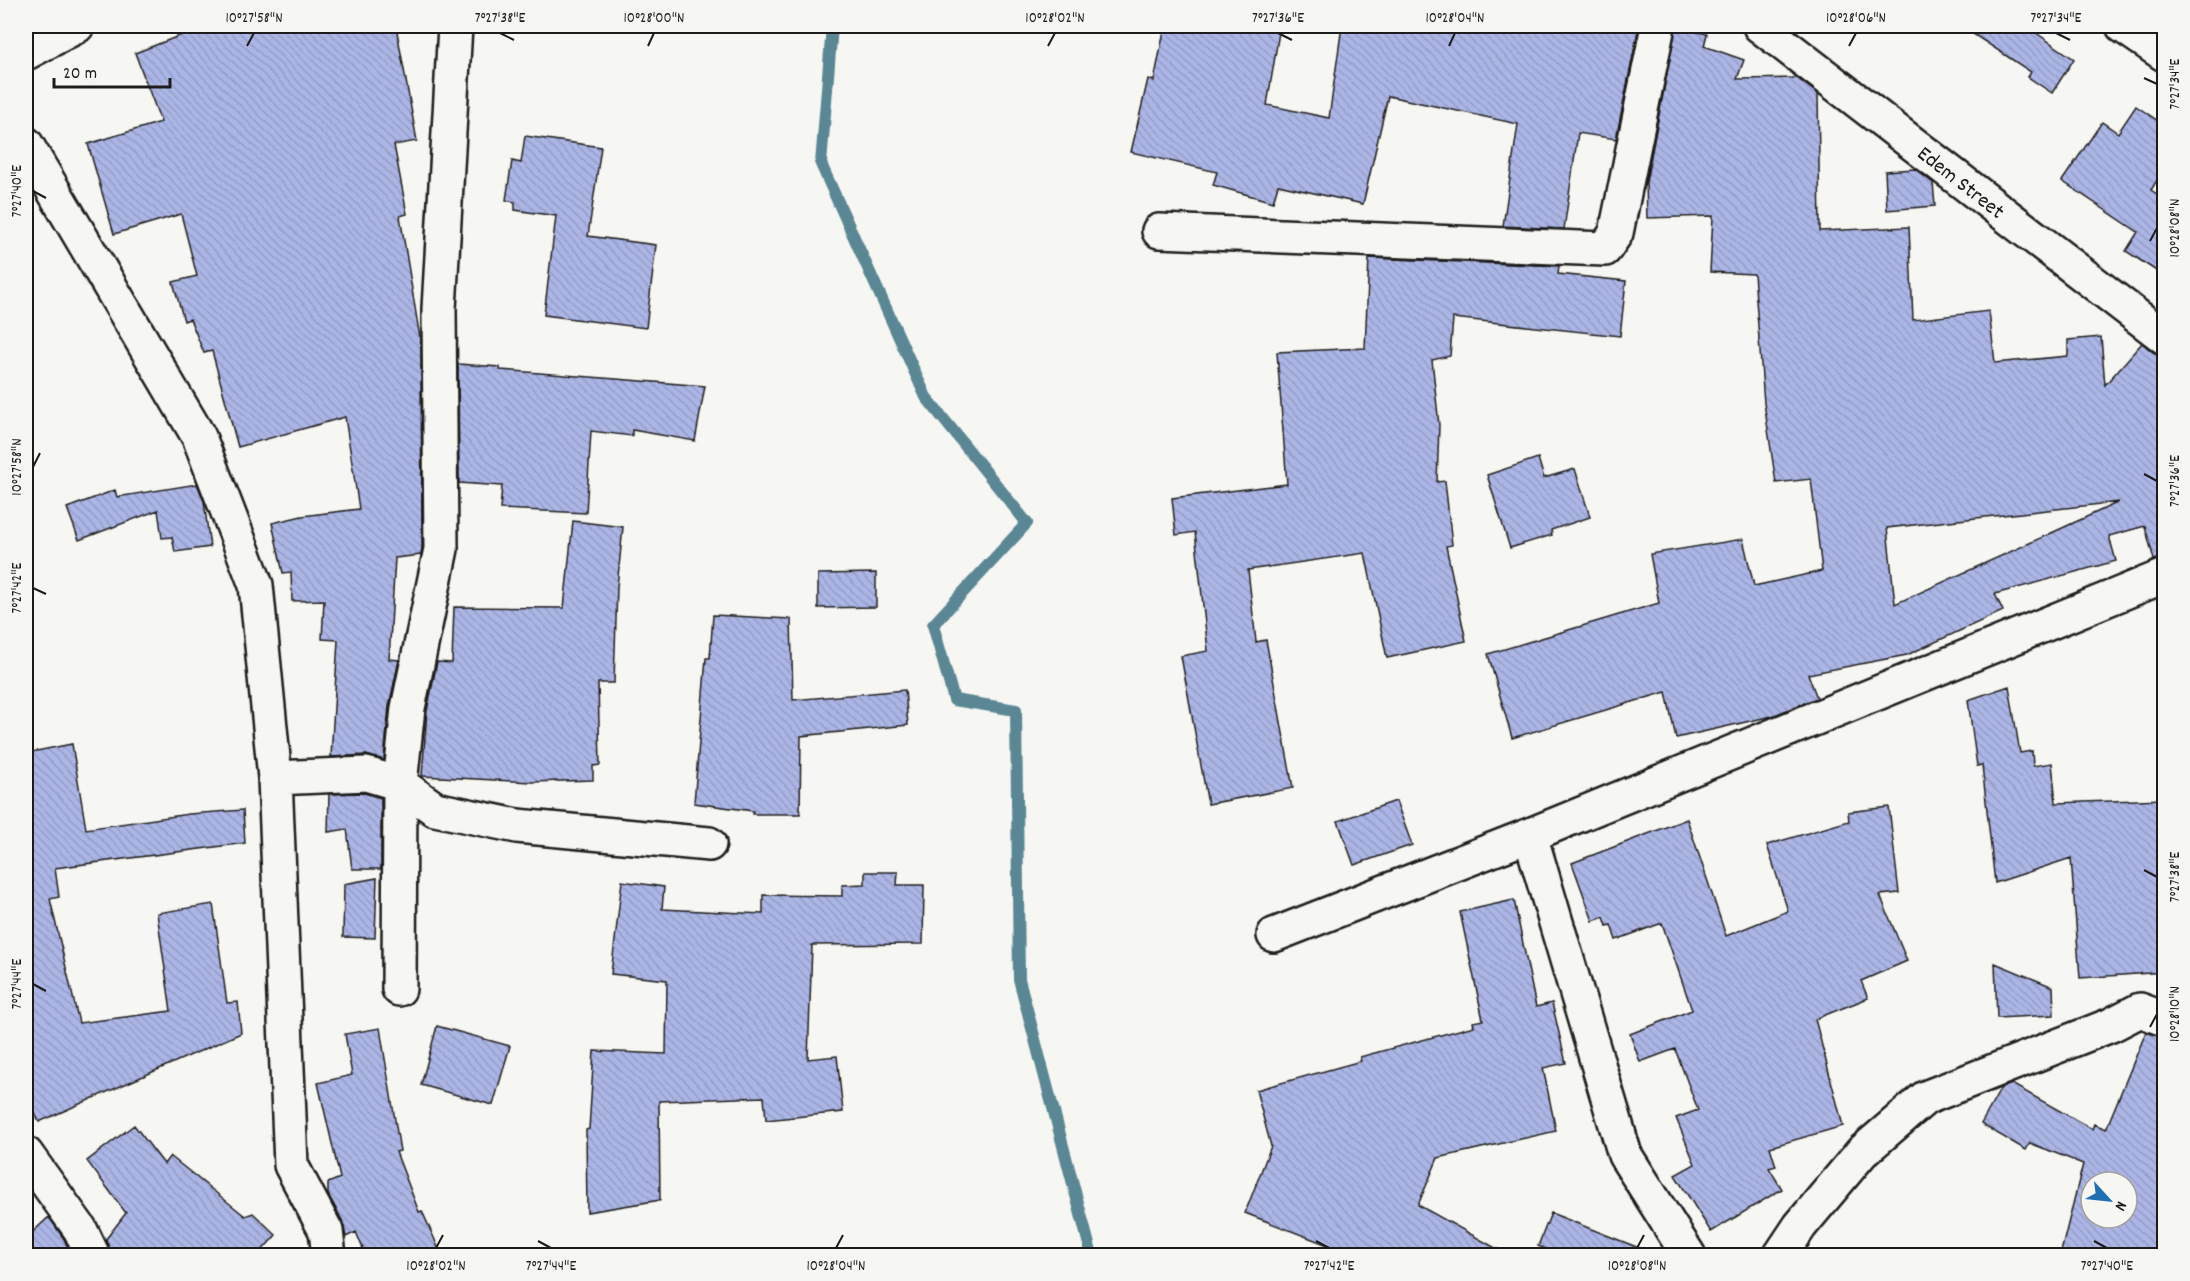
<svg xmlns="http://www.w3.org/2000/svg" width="2190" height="1281" viewBox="0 0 2190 1281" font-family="Dekko,sans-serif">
<defs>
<pattern id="building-back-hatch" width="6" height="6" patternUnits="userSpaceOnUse" patternTransform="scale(1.5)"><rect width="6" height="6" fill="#acb6e6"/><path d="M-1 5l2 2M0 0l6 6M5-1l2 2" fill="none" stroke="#939cc5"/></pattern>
</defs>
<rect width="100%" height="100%" fill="#f6f6f2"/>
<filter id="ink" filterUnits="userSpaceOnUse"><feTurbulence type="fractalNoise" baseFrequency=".0167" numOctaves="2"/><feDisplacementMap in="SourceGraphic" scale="12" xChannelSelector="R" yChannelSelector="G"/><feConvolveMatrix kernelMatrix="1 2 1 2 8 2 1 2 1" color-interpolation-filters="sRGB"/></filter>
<g filter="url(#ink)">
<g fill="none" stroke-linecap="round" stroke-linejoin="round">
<path stroke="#5a8793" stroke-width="12" d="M832,26L821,164L926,397L1027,523L933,625L954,700L1016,710L1019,979L1092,1256"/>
</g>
<path fill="url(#building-back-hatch)" stroke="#1c1c1c" stroke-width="1.5" fill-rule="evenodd" d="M205,26H396L417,141L394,145L407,214L400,216L421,344L422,547L421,555L395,558L389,659L399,660L389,706L384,760L366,755L331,757L338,640L322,639L324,600L292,601L291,572L283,573L272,523L302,516L359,509L345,417L238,447L212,351L204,353L190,319L184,321L173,282L197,276L181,214L114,234L88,144L161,122L135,53Z
M1165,26H1280L1267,105L1329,118L1342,26H1639L1616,139L1578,133L1564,229L1503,226L1518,124L1388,96L1363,204L1278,185L1273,202L1213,185L1217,172L1131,152L1148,79L1154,81Z
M1961,26H2026L2074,59L2052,93L2028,77L2031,72Z
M1676,27L1707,34L1704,46L1744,60L1737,79L1797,78L1818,94L1820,231L1909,227L1913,320L1989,311L1995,363L2068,356V340L2101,337L2105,385L2142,343L2153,352L2164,355V558L2154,560L2145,526L2109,536L2116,561L1995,594L2003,611L1907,655L1808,674L1817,698L1772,716L1676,738L1666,692L1512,738L1488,654L1659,603L1650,554L1743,539L1754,586L1822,571L1811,479L1776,483L1764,403L1754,274L1710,272L1713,216L1647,218L1646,182ZM2119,502L2045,536L1895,604L1887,528Z
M2136,106L2164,125V169L2151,190L2160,196L2164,189V276L2126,251L2138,232L2062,181L2102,122L2118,133Z
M525,136L601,147L588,236L656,245L646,328L544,315L556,216L515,210V202L506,200L512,161L521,163Z
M1915,169L1933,183L1935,206L1887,210L1885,171Z
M1369,258L1559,266L1558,274L1626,281L1620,336L1453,318L1450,356L1432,360L1439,425L1437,482L1445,481L1452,545L1446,546L1466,641L1387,658L1365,553L1248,570L1256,642L1266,640L1293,788L1208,804L1181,656L1208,651L1195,532L1176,535L1172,498L1287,484L1277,352L1365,348Z
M458,364L500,367V370L705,386L695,441L632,430V436L591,431L586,513L500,509L502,486L459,483Z
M1538,458L1544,478L1575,469L1590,517L1551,530L1552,535L1510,548L1487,475Z
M197,484L204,501L210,547L175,552L172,537L162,538L158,510L79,540L67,508L115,490L117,497Z
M573,521L623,527L617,587L614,683H598L600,765L593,766V780L531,782L422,776L427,711L437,662L452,663L454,607L564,608Z
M876,573V607L818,608V574Z
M713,615L791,619L793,700L905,690L908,725L801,736L800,814H753V811L694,803L706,658H710Z
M2009,686L2020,753L2032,751L2033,766L2052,763L2056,803L2164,799V972L2080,978L2071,858L1995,883L1982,765L1977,766L1968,700Z
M72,744L86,829L189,814L243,810L245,843L55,868L59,897L50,899L79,1023L171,1011L157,913L213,904L227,1003L238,1002L241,1033L39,1122L26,1093V753Z
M364,793L381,798V869H352L347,829L328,832L329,794Z
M1396,801L1412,845L1354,865L1338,821Z
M1889,807L1899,893L1880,895L1907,961L1861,981L1868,998L1815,1019L1843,1126L1770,1147L1776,1166L1769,1168L1782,1189L1711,1232L1675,1175L1695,1164L1676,1118L1698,1110L1675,1049L1640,1062L1630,1034L1692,1010L1662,923L1616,940L1611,925L1607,926L1604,917L1593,921L1572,863L1687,819L1726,936L1788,911L1767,845L1849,821L1848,812Z
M865,872H898L897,885H924L923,944L812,945L808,1059L837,1056L843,1112L766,1120L764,1097L659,1101L660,1200L587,1212L586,1130L589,1129L594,1051L666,1054L667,980L611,974L622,881L664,887L662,909L763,914V895L842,896V885L865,884Z
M377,878L375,938L343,937L344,884Z
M1514,900L1536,1007L1552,1003L1566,1063L1543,1068L1556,1131L1438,1158L1418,1205L1510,1256H1329L1333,1247L1245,1213L1271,1146L1256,1090L1361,1061L1360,1057L1474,1026L1473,1022L1483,1020L1460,912Z
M1995,963L2053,987L2054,1015L1997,1018Z
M437,1026L510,1046L493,1105L421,1085Z
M380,1028L400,1151L396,1152L419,1212L422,1211L442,1256H366L356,1232L346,1237L343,1222L328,1194V1183L340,1178L318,1083L352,1075L345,1034Z
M2146,1032L2164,1037V1256H2060L2083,1164L2030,1143L2026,1150L1981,1124L2001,1088L2012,1084L2092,1129L2094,1124L2106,1129ZM2091,1182H2127V1218H2091Z
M134,1125L164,1164L170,1156L245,1216L253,1213L276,1235L257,1256H111L106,1239L126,1213L87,1161Z
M1551,1213L1654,1254L1653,1256H1563L1538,1246Z
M49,1217L64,1239L72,1256H26V1238Z"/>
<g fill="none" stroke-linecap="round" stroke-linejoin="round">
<defs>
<path id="street" d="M1760,26L2164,337
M2123,26L2164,54
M26,53L77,26
M26,144L199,437L256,585L275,778L291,1165L326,1231L329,1256
M1159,231L1605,249L1616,233L1658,26
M275,778L366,774L400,784L435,809L517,826L709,844
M1530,835L1625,1155L1689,1256
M1274,935L1530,835L2164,576
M399,989L400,784L408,708L441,549L439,309L455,26
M26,1154L80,1229L93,1256
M1780,1256L1800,1226L1862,1152L1925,1098L2111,1025L2140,1010L2164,1019"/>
</defs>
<use href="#street" stroke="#1c1c1c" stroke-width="38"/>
<use href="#street" stroke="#f6f6f2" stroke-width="33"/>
</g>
</g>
<path fill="none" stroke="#1c1c1c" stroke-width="2" d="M500,33L514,40M1278,33L1292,40M2056,33L2070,40M247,46L254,33M648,46L654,33M1048,46L1055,33M1449,46L1455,33M1849,46L1856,33M2144,78L2157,84M33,191L46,198M2150,241L2157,228M33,467L40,453M2144,474L2157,481M33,588L46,594M2144,870L2157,877M33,984L46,991M2150,1027L2157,1014M538,1241L551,1248M1316,1241L1329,1248M2094,1241L2107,1248M436,1248L443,1235M836,1248L843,1235M1637,1248L1644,1235"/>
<g text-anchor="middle" stroke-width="4.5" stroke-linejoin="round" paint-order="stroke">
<g font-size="22" fill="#1c1c1c" stroke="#f6f6f2">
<text transform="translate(1962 181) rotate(38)" y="8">Edem Street</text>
</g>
</g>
<rect width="2190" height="1281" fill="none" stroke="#f6f6f2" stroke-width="66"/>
<g transform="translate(2109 1200) rotate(117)"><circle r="28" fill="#f6f6f2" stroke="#9f9f9c" stroke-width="1.5"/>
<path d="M0-4.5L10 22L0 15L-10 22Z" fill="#1f6fb2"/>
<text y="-9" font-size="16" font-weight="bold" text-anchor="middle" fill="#1c1c1c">N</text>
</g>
<path d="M54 78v9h116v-9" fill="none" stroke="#1c1c1c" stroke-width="3"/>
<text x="63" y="78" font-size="18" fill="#1c1c1c" stroke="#f6f6f2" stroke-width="4.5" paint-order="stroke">20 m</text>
<rect x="33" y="33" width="2124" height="1215" fill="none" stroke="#1c1c1c" stroke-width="2"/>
<g font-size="15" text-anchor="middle" fill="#1c1c1c">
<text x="254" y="22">10°27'58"N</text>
<text x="500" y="22">7°27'38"E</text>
<text x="654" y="22">10°28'00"N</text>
<text x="1055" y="22">10°28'02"N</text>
<text x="1278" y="22">7°27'36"E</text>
<text x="1455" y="22">10°28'04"N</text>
<text x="1856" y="22">10°28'06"N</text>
<text x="2056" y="22">7°27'34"E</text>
<text transform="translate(2174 84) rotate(-90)" y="5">7°27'34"E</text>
<text transform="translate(16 191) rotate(-90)" y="5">7°27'40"E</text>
<text transform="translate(2174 228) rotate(-90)" y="5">10°28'08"N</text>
<text transform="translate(16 467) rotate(-90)" y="5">10°27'58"N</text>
<text transform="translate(2174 481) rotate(-90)" y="5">7°27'36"E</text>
<text transform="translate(16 588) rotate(-90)" y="5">7°27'42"E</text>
<text transform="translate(2174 877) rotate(-90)" y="5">7°27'38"E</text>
<text transform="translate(16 984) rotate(-90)" y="5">7°27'44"E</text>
<text transform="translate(2174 1014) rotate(-90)" y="5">10°28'10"N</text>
<text x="436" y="1270">10°28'02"N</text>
<text x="551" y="1270">7°27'44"E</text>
<text x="836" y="1270">10°28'04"N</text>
<text x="1329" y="1270">7°27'42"E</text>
<text x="1637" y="1270">10°28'08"N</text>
<text x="2107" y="1270">7°27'40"E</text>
</g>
</svg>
